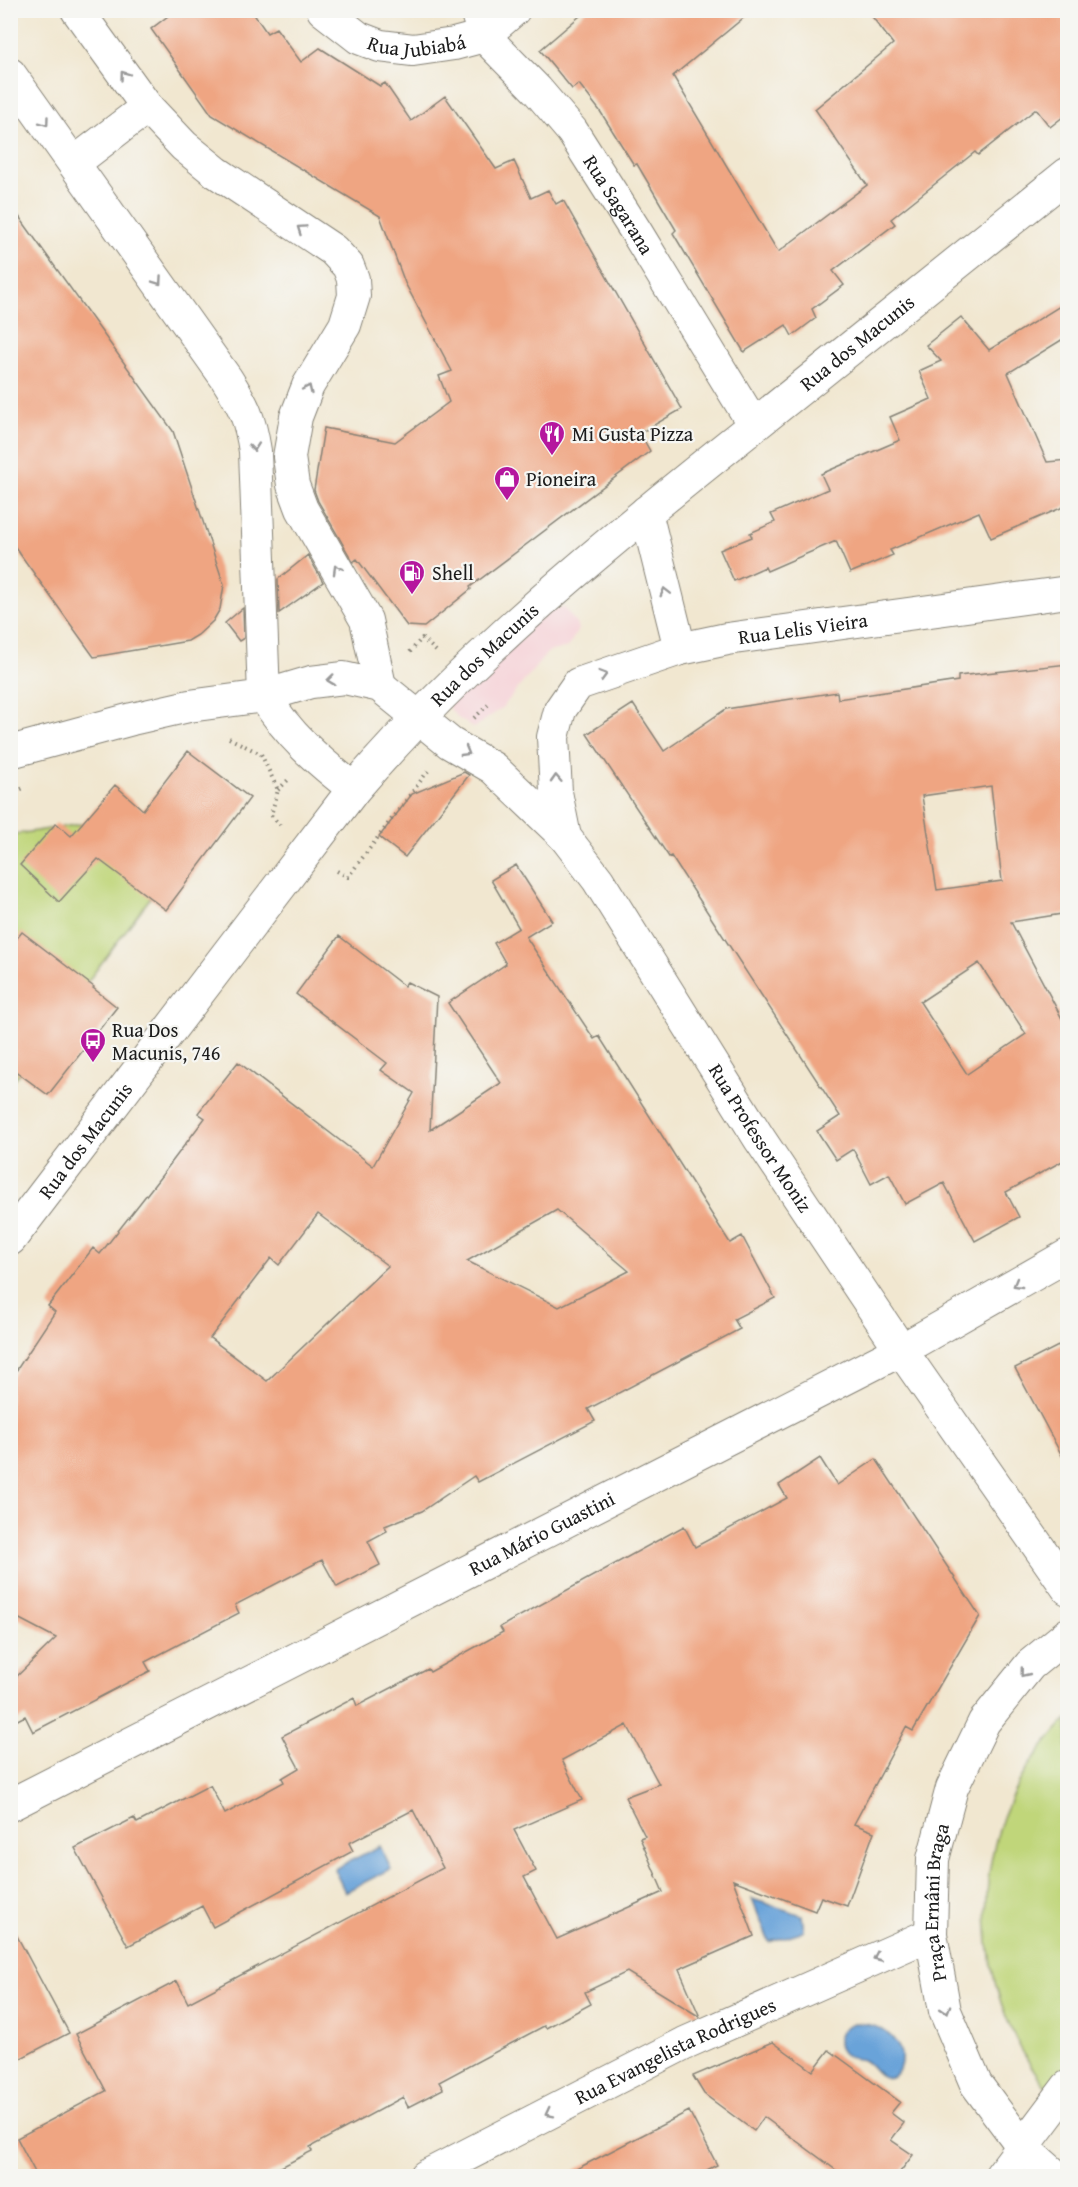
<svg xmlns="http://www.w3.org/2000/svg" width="1078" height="2187" viewBox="0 0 1078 2187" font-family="'Gentium Book Plus',serif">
<rect width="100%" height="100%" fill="#f6f6f2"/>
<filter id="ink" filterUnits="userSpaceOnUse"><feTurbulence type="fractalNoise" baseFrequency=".0167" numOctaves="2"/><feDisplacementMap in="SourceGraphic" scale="12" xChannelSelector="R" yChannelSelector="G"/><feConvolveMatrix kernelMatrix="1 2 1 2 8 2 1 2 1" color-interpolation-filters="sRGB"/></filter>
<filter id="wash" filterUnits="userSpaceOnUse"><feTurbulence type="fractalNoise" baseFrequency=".008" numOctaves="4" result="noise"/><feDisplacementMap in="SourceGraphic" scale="24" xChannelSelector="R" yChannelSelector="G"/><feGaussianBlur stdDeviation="1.35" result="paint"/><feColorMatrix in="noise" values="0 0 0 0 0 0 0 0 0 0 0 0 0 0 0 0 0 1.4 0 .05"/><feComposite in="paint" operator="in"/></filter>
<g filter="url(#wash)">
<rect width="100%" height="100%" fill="#f1e7d0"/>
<path fill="#f6cfd5" d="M540,606L565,608L579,628L568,647L548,652L502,708L474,728L458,718L443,701Z"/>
<path fill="#c0d67a" stroke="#6e794b" stroke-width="1.5" d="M222,802L11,1084V835Z
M1067,1719V2110C1058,2100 1048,2090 1040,2079C973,1987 967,1856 1032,1761C1043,1746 1055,1732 1067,1719Z"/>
<path fill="#69a3d9" stroke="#42607a" stroke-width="1.5" d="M380,1846L391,1869L345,1892L334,1869Z
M752,1899L802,1915L804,1931L769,1942Z
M854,2023C863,2023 873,2025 881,2029C889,2033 897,2042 900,2050C903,2060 900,2081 885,2077C875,2075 872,2063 863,2060C857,2058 851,2060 845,2055C832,2045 839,2026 854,2023Z"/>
<g id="blocks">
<path fill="#efa582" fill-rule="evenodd" d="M176,10H251L267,33L276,28L301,62L320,48L380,86L385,83L411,121L445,96L496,169L514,161L531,198L548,190L556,204L563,200L682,409L640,433L650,451L470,587L471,589L424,627L407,626L357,559L353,562L318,501L314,490L324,428L395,442L449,402L439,376L452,371L405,283L380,216L212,115L151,29Z
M587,10H753L673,76L778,252L867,185L815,109L893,44L867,10H1068V113L1050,127L1036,109L978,155L975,152L891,219L895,224L833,271L844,285L812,309L816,318L792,336L786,325L744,352L673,233L676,230L637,164L634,165L600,111L579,84L572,89L540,50Z
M10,204L173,431L224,585L220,609L213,621L198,635L188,641L94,657L10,540Z
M1068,301V336L1008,373L1047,462L1068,460V505L991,538L979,512L890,550L893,555L850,573L836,541L767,571L765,567L734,581L720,550L752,537L750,533L775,522L771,514L828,489L821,474L900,440L890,417L931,399L919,371L941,361L926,345L961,317L989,350Z
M308,555L323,582L279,613L278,579Z
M243,608L244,638L239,641L225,623Z
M1068,664V913L1011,922L1068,1030V1158L1006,1192L1019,1217L975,1241L944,1183L905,1204L889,1174L871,1184L853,1149L836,1160L817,1131L840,1116L671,856L669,857L587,734L633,704L664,751L726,709L837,692L838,699L958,681V676ZM991,786L1002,881L937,890L922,796ZM979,963L1026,1034L967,1074L920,1002Z
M188,751L250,798L166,910L98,859L59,902L20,865L56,823L71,836L115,785L143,810Z
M464,772L469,775L405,857L379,837L412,794Z
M516,865L552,921L526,937L594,1039L599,1036L730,1243L742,1236L775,1298L734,1319L740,1329L588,1409L595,1421L478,1482L474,1476L422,1511L385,1526L387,1531L368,1541L380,1565L337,1587L322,1560L235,1605L239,1613L145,1662L150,1671L33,1732L25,1716L10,1724V1683L56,1638L10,1614V1380L55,1312L48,1306L93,1248L100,1254L162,1175L205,1118L198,1113L238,1062L373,1166L414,1093L381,1070L387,1063L296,994L339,936L404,986L407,982L437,997L430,1130L501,1083L448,1003L506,964L494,943L519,928L491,880ZM557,1210L629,1271L559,1307L467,1261ZM318,1214L388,1266L267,1381L210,1338L271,1258L279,1265Z
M22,932L94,987L93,988L117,1007L48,1095L10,1067V947Z
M1068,1341V1467L1015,1368Z
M820,1458L837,1485L876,1459L980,1616L913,1731L906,1727L854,1824L874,1832L847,1906L821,1897L815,1911L733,1880L754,1936L679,1969L700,2017L627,1972L585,1992L591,2004L546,2028L544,2026L439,2082L443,2089L408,2107L403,2097L310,2147L312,2151L264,2176H37L17,2138L106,2091L76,2034L177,1981L188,2003L443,1868L413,1810L349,1843L353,1851L213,1927L202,1906L128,1946L75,1848L134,1818L137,1823L210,1785L225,1814L284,1782L282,1778L299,1768L282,1736L354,1698L357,1706L428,1669L430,1672L503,1632L500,1627L684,1526L695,1547L787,1498L779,1485ZM627,1725L659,1784L625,1797L645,1836L640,1838L663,1892L557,1939L524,1877L536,1871L514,1830L582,1800L562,1760Z
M10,1923L69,2033L10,2064Z
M773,2042L813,2071L829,2050L900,2102L891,2113L904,2123L891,2140L913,2155L897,2176H844L764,2117L754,2131L704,2094L693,2076Z
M689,2111L717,2165L695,2176H563Z"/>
</g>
</g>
<g filter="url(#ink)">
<use href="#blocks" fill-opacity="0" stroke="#868276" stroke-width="1.5"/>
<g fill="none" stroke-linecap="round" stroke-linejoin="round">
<defs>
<g id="minor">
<path d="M77,10L147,107L184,146L216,172L333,250L348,266L353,279L354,296L345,325L308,386L296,417L289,457L293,485L302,509L366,620L380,686"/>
<path id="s1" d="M323,10L359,38L380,46L413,50L454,44L484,36L514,10"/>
<path id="s2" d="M476,10L484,36L537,90L572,131L635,230L754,425"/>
<path d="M10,74L226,378C244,406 250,418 255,451L264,696L189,706L132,719L10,752"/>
<path d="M74,163L147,107"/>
<path d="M646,512L680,649"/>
<path id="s3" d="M354,789C317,760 289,736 264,696L311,682L344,678L380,686L450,743L493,768L565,837L598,880L759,1138L901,1350L1068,1589"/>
<path id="s4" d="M565,837L556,792L553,737L560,710L578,684L680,649L727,639L1068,592"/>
<path id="s5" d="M10,1805L901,1350L1068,1255"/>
<path id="s6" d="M426,2176L685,2043L931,1934"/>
<path id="s7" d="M1056,2176L1023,2147L976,2084L945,2011L931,1934L933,1859L952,1788L984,1722L1030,1665L1068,1634"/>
</g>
<g id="secondary">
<path id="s8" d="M10,1239L354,789C469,655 608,542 746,432C853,346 960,260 1068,174"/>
</g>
<path id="trunk" d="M1001,2176L1068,2087"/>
</defs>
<use href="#minor" stroke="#868276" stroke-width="34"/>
<use href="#secondary" stroke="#868276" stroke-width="35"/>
<use href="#trunk" stroke="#868276" stroke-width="35"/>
<path stroke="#868276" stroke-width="4" stroke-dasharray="1.5 4.5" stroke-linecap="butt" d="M410,652L422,638L436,651
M474,718L488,705
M229,738L261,754L278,790L271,815L280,825
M278,790L288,780
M10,794L26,787
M337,871L348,877L428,771"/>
<use href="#minor" stroke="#fff" stroke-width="32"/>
<use href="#secondary" stroke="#fff" stroke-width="33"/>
<use href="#trunk" stroke="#fff" stroke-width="33"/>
</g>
<defs><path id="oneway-chevron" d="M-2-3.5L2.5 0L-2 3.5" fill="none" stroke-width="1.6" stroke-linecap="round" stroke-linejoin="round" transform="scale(1.5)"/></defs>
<g stroke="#999">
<use href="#oneway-chevron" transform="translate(124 75) rotate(-126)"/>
<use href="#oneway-chevron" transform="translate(45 122) rotate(54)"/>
<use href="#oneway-chevron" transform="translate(301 229) rotate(-146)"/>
<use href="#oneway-chevron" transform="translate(158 281) rotate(55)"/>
<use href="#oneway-chevron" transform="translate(308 389) rotate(-65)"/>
<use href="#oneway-chevron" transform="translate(254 447) rotate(84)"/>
<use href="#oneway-chevron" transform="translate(337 569) rotate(-120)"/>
<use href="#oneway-chevron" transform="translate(665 592) rotate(-104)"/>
<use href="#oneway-chevron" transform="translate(603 675) rotate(-16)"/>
<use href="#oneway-chevron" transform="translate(331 680) rotate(173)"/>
<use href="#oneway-chevron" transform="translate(466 752) rotate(30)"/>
<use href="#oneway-chevron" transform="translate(556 779) rotate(-93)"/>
<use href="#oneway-chevron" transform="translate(1017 1284) rotate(150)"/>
<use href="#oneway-chevron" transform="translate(1024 1673) rotate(129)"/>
<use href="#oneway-chevron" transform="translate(877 1957) rotate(156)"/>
<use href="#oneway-chevron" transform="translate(946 2010) rotate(73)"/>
<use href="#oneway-chevron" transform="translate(549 2113) rotate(153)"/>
</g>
</g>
<defs>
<symbol id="restaurant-pin" viewBox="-11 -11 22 30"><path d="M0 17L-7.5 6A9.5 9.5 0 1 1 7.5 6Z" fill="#b5179e" stroke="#f6f6f2"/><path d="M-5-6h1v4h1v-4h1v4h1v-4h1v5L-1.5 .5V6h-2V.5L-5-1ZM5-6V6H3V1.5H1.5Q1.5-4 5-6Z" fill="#fff"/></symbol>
<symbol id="shop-pin" viewBox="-11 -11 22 30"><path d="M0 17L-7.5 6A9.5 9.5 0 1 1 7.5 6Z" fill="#b5179e" stroke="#f6f6f2"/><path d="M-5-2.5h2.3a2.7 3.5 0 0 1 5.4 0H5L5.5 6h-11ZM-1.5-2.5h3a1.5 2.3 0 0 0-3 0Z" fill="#fff"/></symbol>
<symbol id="fuel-pin" viewBox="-11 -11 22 30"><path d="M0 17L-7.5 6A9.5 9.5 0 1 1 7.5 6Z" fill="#b5179e" stroke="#f6f6f2"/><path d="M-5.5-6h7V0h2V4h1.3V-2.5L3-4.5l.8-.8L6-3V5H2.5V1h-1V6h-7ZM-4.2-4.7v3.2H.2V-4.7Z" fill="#fff"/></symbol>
<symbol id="bus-pin" viewBox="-11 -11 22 30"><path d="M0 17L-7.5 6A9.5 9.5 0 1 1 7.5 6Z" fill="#b5179e" stroke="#f6f6f2"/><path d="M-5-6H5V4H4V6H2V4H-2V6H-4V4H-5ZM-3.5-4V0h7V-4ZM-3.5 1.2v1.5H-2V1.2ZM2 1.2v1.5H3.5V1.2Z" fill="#fff"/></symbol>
</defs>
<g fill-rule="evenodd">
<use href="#restaurant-pin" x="537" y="419" width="30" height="40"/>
<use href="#shop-pin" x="492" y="464" width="30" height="40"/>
<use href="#fuel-pin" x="397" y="558" width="30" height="40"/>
<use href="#bus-pin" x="78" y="1026" width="30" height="40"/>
</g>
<g text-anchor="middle" stroke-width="4.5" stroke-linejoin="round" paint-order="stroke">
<g font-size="20" fill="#1c1c1c" stroke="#f6f6f2">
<text dy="7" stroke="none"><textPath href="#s1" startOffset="105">Rua Jubiabá</textPath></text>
<text dy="7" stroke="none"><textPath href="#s2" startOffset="244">Rua Sagarana</textPath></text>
<text dy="7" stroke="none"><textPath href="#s8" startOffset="1240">Rua dos Macunis</textPath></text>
<text dy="7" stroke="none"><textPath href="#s4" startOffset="393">Rua Lelis Vieira</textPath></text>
<text dy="7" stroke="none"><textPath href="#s8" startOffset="754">Rua dos Macunis</textPath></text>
<text dy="7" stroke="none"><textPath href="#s3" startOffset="848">Rua Professor Moniz</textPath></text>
<text dy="7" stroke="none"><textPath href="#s8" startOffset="124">Rua dos Macunis</textPath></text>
<text dy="7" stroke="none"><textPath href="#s5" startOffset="597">Rua Mário Guastini</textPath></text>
<text dy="7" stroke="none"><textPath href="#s7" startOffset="312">Praça Ernâni Braga</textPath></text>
<text dy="7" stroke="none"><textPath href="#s6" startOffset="279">Rua Evangelista Rodrigues</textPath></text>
</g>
<g font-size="20" fill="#1c1c1c" stroke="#f6f6f2" text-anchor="start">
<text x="572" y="441">Mi Gusta Pizza</text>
<text x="526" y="486">Pioneira</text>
<text x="432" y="580">Shell</text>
<text x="112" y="1037">Rua Dos<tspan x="112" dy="23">Macunis, 746</tspan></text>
</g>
</g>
<rect width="1078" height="2187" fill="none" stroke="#f6f6f2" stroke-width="36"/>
</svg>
